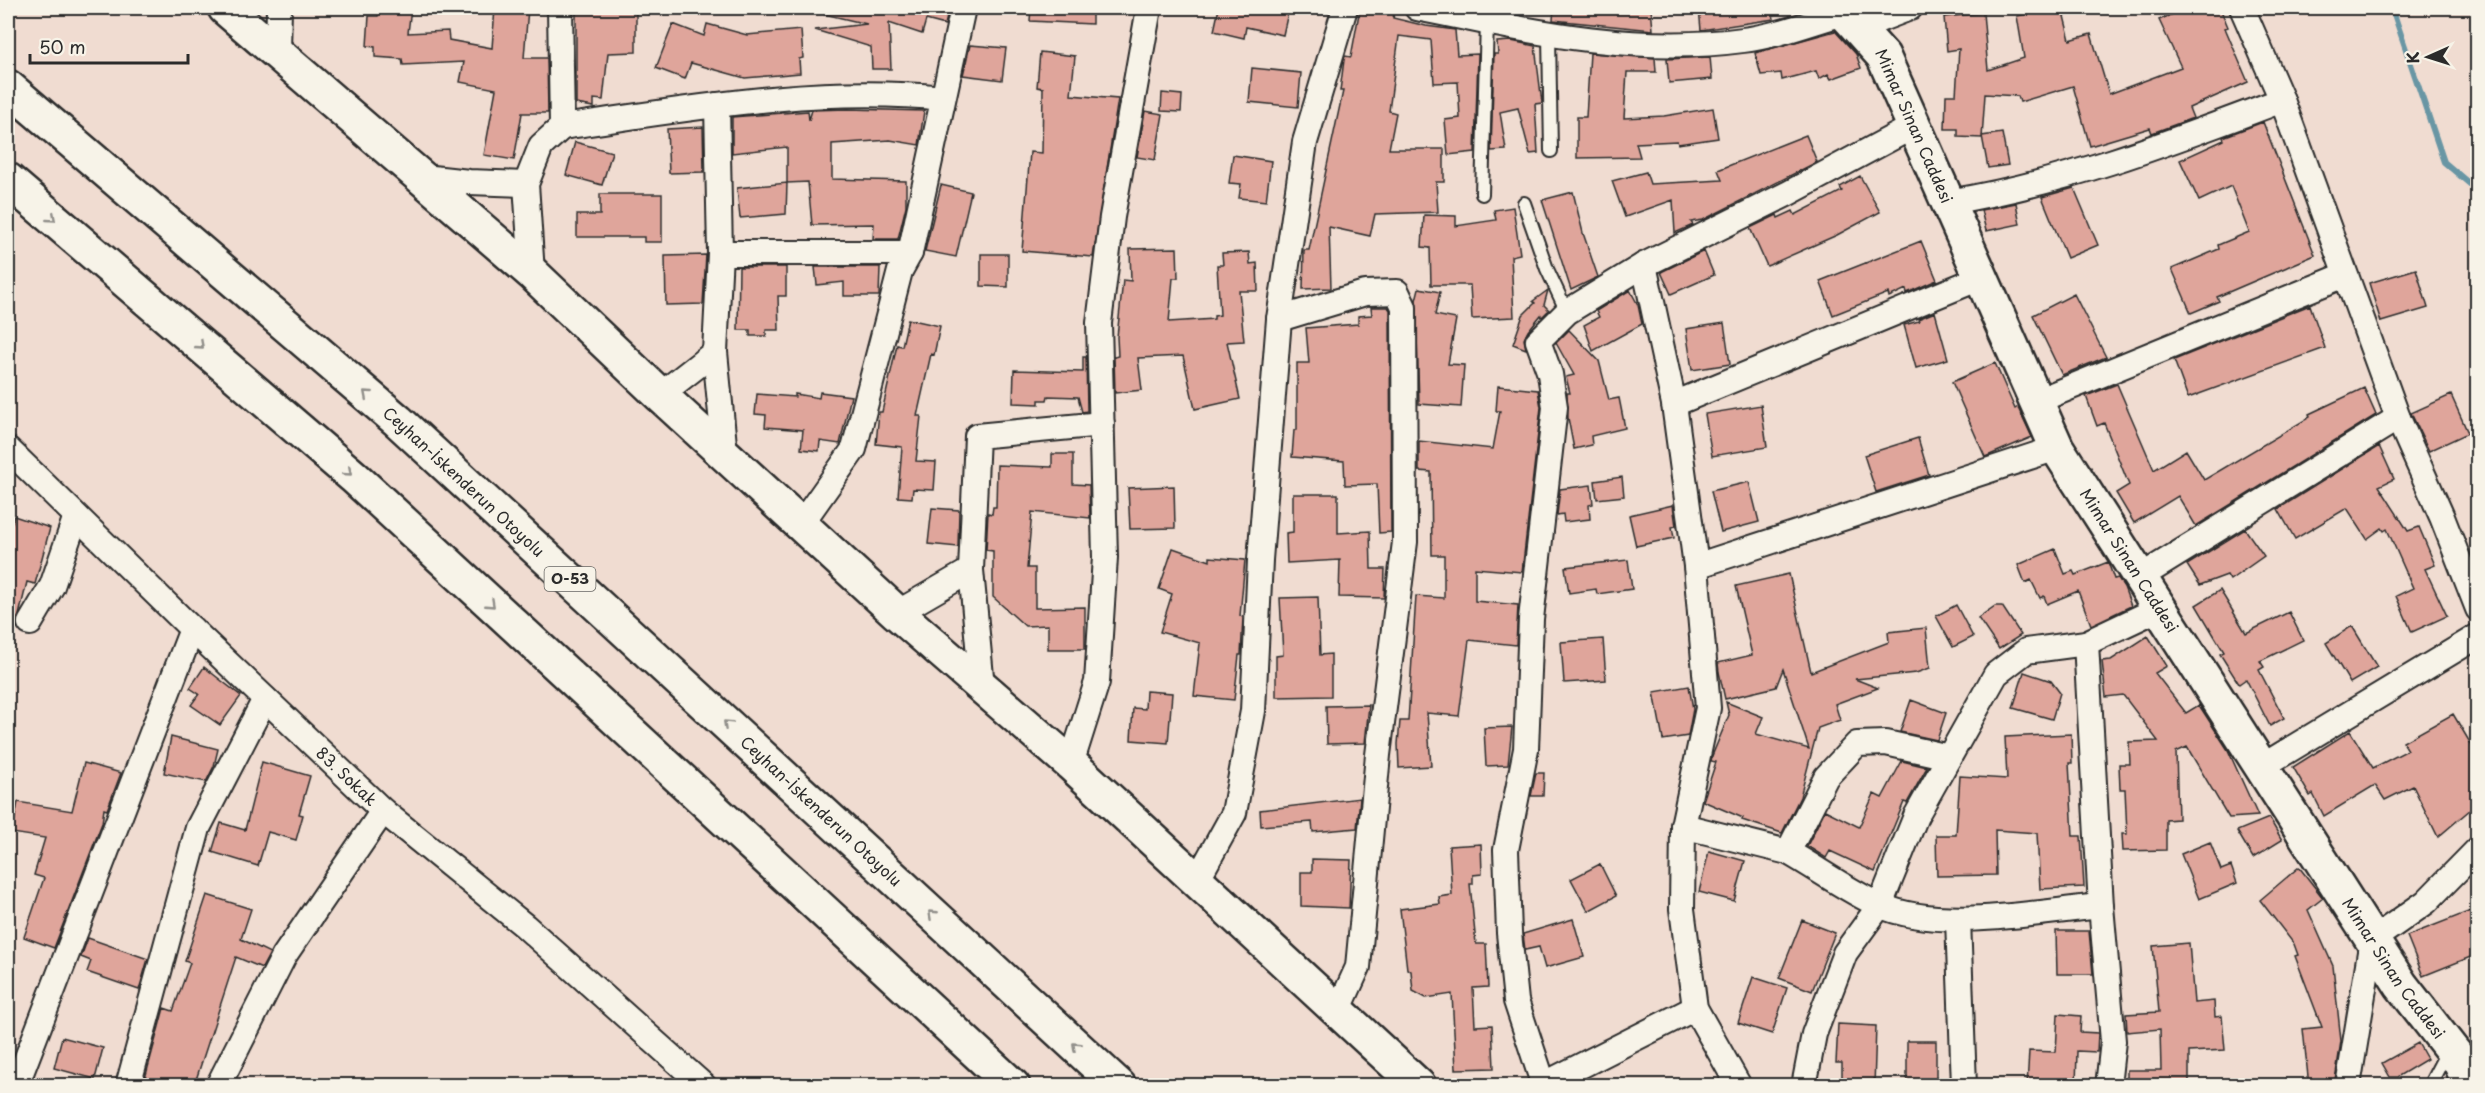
<svg xmlns="http://www.w3.org/2000/svg" width="2485" height="1093" viewBox="0 0 2485 1093" font-family="'Playpen Sans',sans-serif">
<rect width="100%" height="100%" fill="#f0dcd1"/>
<filter id="ink" filterUnits="userSpaceOnUse"><feTurbulence type="fractalNoise" baseFrequency=".0167" numOctaves="2"/><feDisplacementMap in="SourceGraphic" scale="12" xChannelSelector="R" yChannelSelector="G"/><feConvolveMatrix kernelMatrix="1 2 1 2 8 2 1 2 1" color-interpolation-filters="sRGB"/></filter>
<g filter="url(#ink)">
<g fill="none" stroke-linecap="round" stroke-linejoin="round">
<path stroke="#6996a4" stroke-width="6" d="M2392,8L2444,162L2478,191"/>
</g>
<path fill="#dfa59b" stroke="#2b2b2b" stroke-width="1.5" d="M379,8H411L408,33L448,31L449,40L492,48L495,8H528L524,58H547L548,113H522L514,160L484,155L496,89L460,82L464,62L403,65L402,59L375,57V47L367,46L369,16H378Z
M576,8H636V52L608,53L603,100L594,99V107L576,104Z
M825,8H949L945,25L926,20L922,34L889,23L891,69H872L871,47L815,30L867,24L824,14Z
M1031,8H1092V24L1030,21Z
M1219,8H1289L1283,35L1246,27L1244,38L1214,31Z
M1360,8L1394,14L1393,18L1426,26L1455,30L1457,55L1478,54L1475,152L1448,155L1445,120L1460,118L1458,82L1434,83L1431,40L1399,36L1389,111L1396,113L1389,149H1444V182H1436L1438,212L1375,214L1370,236L1329,227L1331,288L1303,289L1304,250H1309L1343,91H1340L1344,60L1345,56L1351,57Z
M1554,8H1651L1653,30L1553,20Z
M1699,8H1772L1774,19L1701,30Z
M2055,8H2062L2070,40L2091,34L2109,94L2181,67L2159,20L2187,8H2220L2228,27L2225,28L2248,82L2189,108L2193,118L2152,133L2150,128L2090,146L2073,86L2020,102L2018,96L1985,94L1982,138L1958,137V129H1945L1946,95H1956L1959,49L1947,51L1944,17L1983,13L1988,70L2024,58L2017,16Z
M673,24L704,36L707,24L747,35L801,30L803,58L799,59L800,73L745,78L691,63L685,79L656,68Z
M1835,31L1856,54L1861,68L1831,79L1828,74L1819,79L1816,71L1782,80L1781,73L1761,75L1755,53Z
M1511,41L1535,46L1542,103L1535,104L1538,153L1530,154L1518,108L1500,112L1506,150L1491,151L1494,54H1498L1497,42Z
M970,45L1006,48L1002,80L963,75Z
M1040,52L1075,56L1071,95L1118,99L1093,257L1022,251L1030,152L1042,153L1043,88L1037,87Z
M1590,53L1655,58L1656,72H1627L1624,118L1664,116L1713,108L1718,138L1678,144L1677,141L1636,143L1640,157L1577,158V117H1586Z
M1710,57L1712,79L1669,83L1667,59Z
M1252,68L1301,73L1298,107L1249,102Z
M1162,93L1182,95L1181,112L1161,111Z
M848,109L924,111L919,145L890,140L832,144V179L906,181V206L898,239H873L874,224L812,225L808,182L787,183V147L732,153V117L808,111L809,120L812,110Z
M1145,111L1163,114L1155,160L1137,157Z
M2263,122L2315,255L2217,297L2219,301L2191,313L2172,269L2219,249L2218,245L2249,232L2231,186L2199,201L2180,160L2224,140L2223,137Z
M703,127L704,172L669,173L667,129Z
M2002,133L2008,165L1988,168L1982,136Z
M1806,135L1817,162L1703,220L1691,222L1693,225L1675,233L1673,200L1625,217L1612,181L1646,172L1650,184L1722,180L1718,170Z
M575,142L612,152L602,185L566,175Z
M1233,155L1271,161L1266,201L1239,198L1241,184L1229,183Z
M1860,176L1880,212L1837,235L1767,266L1750,228L1777,215L1778,218L1793,211L1795,215L1842,191L1840,187Z
M787,183L786,214L740,218L737,188Z
M941,185L971,192L956,257L925,251Z
M2074,188L2098,245L2067,258L2042,197Z
M1573,192L1583,233L1598,277L1571,290L1542,200Z
M600,194H662V242H644V237H577V215H600Z
M2016,203L2020,224L1986,231L1981,210Z
M1513,207L1520,254L1511,256L1514,317L1472,319L1470,285H1431L1430,248L1422,247L1424,215L1456,216V226L1496,220L1494,210Z
M1921,241L1937,280L1907,293L1906,289L1889,297L1888,293L1833,315L1820,281Z
M1177,248L1178,278H1173L1169,322L1214,319V316L1220,315L1217,265H1223L1222,253L1249,252L1250,264L1257,263L1258,291H1239L1244,341L1227,342L1240,399L1195,409L1183,356L1138,358L1142,390L1115,393L1114,357L1118,356L1117,337L1123,280L1131,281L1130,249Z
M1704,251L1714,275L1671,294L1661,272Z
M981,254H1008V287L981,286Z
M706,255L703,304L666,305L665,256Z
M739,267H786V296H778L779,330H766V336H750V330H738Z
M815,267H880L879,296H844V282L817,285Z
M2416,269L2428,308L2381,322L2369,283Z
M1419,288L1440,292L1435,315L1456,319L1448,364L1464,365L1461,407L1419,404L1416,300Z
M1548,290L1544,305L1549,310L1542,317L1541,315L1528,331L1524,339L1526,349L1513,344L1523,315L1535,303L1533,301Z
M1630,290L1638,305L1642,324L1593,351L1584,325L1599,317L1596,311Z
M2074,294L2106,357L2062,375L2033,315Z
M2310,305L2325,348L2188,398L2174,360Z
M1371,307H1388L1390,310L1391,532L1379,533L1377,484L1345,485L1344,461L1292,457L1294,430H1297V363H1309L1306,328L1358,324V316L1372,315Z
M1935,312L1948,359L1916,368L1904,325L1919,321L1918,319Z
M908,319L940,326L934,355L931,354L917,416H921L916,461L936,462L934,490L913,489L912,498L898,497L902,447L876,444L879,412H882L897,345L902,346Z
M1724,323L1730,364L1692,370L1686,329Z
M1569,330L1599,361L1609,400L1619,398L1625,428L1591,436L1592,445L1574,449L1568,418L1567,393H1570L1566,377L1574,375L1556,343Z
M1083,357H1086L1087,411L1082,412L1078,397L1048,396L1047,400H1039V404L1013,403L1014,370L1083,372Z
M1995,363L2015,409L2018,407L2032,437L1985,457L1952,382Z
M2117,384L2154,470L2186,450L2204,480L2310,417L2309,414L2364,388L2376,415L2196,526L2178,496L2134,523L2116,493L2129,485L2104,423L2097,426L2086,396Z
M1498,386L1538,390L1541,407L1522,572L1475,568V601L1518,605L1516,645L1469,640L1459,716L1427,713L1431,766L1399,768L1398,744L1400,721H1408L1416,596L1444,598V555H1432L1431,472L1419,471V441L1493,449L1500,411H1496Z
M820,392L851,396L840,444L820,441L819,451L801,449L803,430L765,427L766,415L755,414L757,394L795,397V394L819,398Z
M2451,395L2468,433L2429,451L2411,413Z
M1761,405L1767,447L1712,456L1705,414Z
M1918,438L1929,475L1876,492L1864,455Z
M2379,446L2394,479L2379,486L2408,531L2419,527L2435,565L2425,569L2447,616L2412,632L2396,596L2413,588L2387,529L2384,531L2382,528L2367,539L2347,508L2295,539L2278,509Z
M1052,454H1073V484L1089,485L1090,518L1032,512L1027,568H1035V608L1085,607V649H1048V625L1025,626L993,597V551L986,550L988,513L992,514L993,507H996L997,465L1052,467Z
M1622,477L1624,496L1597,499L1595,481Z
M1749,482L1759,522L1721,532L1711,491Z
M1591,485L1593,504L1589,505L1590,519L1564,522L1563,514L1557,515L1560,489Z
M1174,486L1175,528L1130,529L1128,488Z
M1293,494H1338V533L1370,531L1371,569H1385L1384,598L1339,597L1340,560L1287,563L1286,533L1293,532Z
M1673,505L1676,526L1672,527L1674,538L1636,546L1629,515Z
M932,508L959,510L958,547L928,544Z
M14,516L50,528L35,584L27,582L14,636H8V537Z
M2245,529L2264,556L2230,580L2227,575L2200,585L2187,565Z
M1173,548L1210,561V557L1245,560L1240,616L1243,617L1241,655H1239L1234,700L1194,696L1200,643L1160,632L1172,594L1159,589Z
M2055,549L2065,574L2073,571L2075,575L2108,562L2114,579L2118,578L2124,587L2131,606L2091,625L2078,591L2047,604L2044,596L2040,598L2031,580L2025,583L2018,565Z
M1628,560L1632,589L1597,594L1596,589L1569,593L1565,567Z
M1789,574L1811,672L1889,642L1888,632L1926,628L1930,668L1916,673L1855,679L1878,688L1835,704L1840,720L1818,728L1800,797L1782,833L1742,820L1743,818L1703,801L1716,762L1711,761L1712,756L1729,715L1726,702L1763,717L1756,734L1809,749L1783,669L1776,687L1725,699L1719,672L1718,663L1752,655L1736,586Z
M2220,590L2246,633L2289,612L2303,640L2260,661L2264,667L2259,670L2284,718L2270,726L2246,679L2239,684L2220,654L2224,652L2196,605Z
M1318,597L1320,655L1331,654V696L1276,697V656L1283,655L1280,598Z
M1956,605L1973,637L1953,647L1936,616Z
M1995,606H2002L2021,635L1999,649L1978,618Z
M2352,626L2377,667L2350,683L2326,643Z
M2148,636L2167,666L2155,673L2186,713L2199,705L2228,750L2258,816L2229,818L2187,747L2176,752L2178,819L2166,820V850L2123,851L2122,834H2127L2125,789H2120L2119,764H2130L2129,742L2158,741L2123,695L2106,697L2102,661L2111,660Z
M1603,639L1606,680L1564,683L1561,642Z
M204,667L241,696L220,725L191,705L199,694L190,688Z
M2024,672L2051,681L2060,693L2052,719L2013,708Z
M1689,686L1693,709L1688,736L1663,740L1654,692Z
M1146,691L1172,693L1168,743L1131,740L1133,708L1145,709Z
M1911,700L1946,713L1937,740L1900,732Z
M1369,705L1365,743L1327,744L1326,706Z
M2453,714L2478,756V803L2438,837L2413,786L2385,800L2375,785L2324,816L2313,794L2310,796L2293,767L2350,731L2373,768L2408,750L2403,742Z
M1512,727L1508,765L1486,766L1484,728Z
M2071,734L2072,763H2069L2073,836H2081L2084,887L2040,889L2037,833L1995,830L1996,875L1937,876L1936,835H1956L1960,776L2007,779L2005,737Z
M171,737L218,749L214,766L206,782L164,773Z
M1902,761L1927,767L1907,803L1904,802L1875,872L1830,851L1826,858L1807,846L1825,810L1859,827L1874,794L1882,798Z
M262,762L310,776L299,814L303,815L296,840L268,832L258,866L212,852L221,823L245,830Z
M84,763L121,773L107,810L104,809L102,823L54,948L24,937L44,878L34,875L45,838L12,833L18,802L72,811Z
M1536,773H1544L1543,796H1531Z
M1360,798L1357,828L1313,832L1312,822L1261,826L1260,810Z
M2269,818L2282,840L2253,858L2237,831Z
M2210,842L2221,870L2231,866L2237,883L2199,899L2181,854Z
M1481,844L1482,874L1473,875V884H1470L1476,944H1486L1488,987L1473,988L1475,1026L1492,1025L1494,1068L1456,1069L1452,994L1426,998L1413,991L1411,971L1407,969L1400,909L1440,904L1439,897L1452,895L1449,846Z
M1709,851L1745,861L1734,901L1699,892Z
M1312,859L1351,860L1349,908L1301,906V872H1312Z
M1600,864L1616,896L1588,911L1571,879Z
M2299,867L2323,898L2308,910L2333,966L2341,1041L2334,1086H2309L2303,1029L2322,1027L2295,956L2298,955L2294,944L2260,900Z
M207,895L251,909L241,939L270,953L262,968L236,957L194,1086H143L164,1008L173,1011L190,963L185,961Z
M2478,908V954L2423,976L2407,936Z
M1573,919L1584,957L1545,968L1539,947L1525,950L1523,934Z
M1802,920L1835,933L1812,991L1779,978Z
M2056,931H2089L2093,974H2057Z
M88,938L148,959L139,990L87,972L91,961L81,957Z
M2189,943L2194,1003L2214,1001L2215,1017L2222,1016L2225,1050L2189,1052V1086H2127V1070H2161L2160,1029L2127,1032L2126,1014L2159,1012L2153,946Z
M1753,977L1787,988L1772,1034L1738,1023Z
M2058,1014L2081,1016L2080,1032L2098,1033L2097,1052L2077,1051L2076,1086H2027L2029,1051L2056,1052Z
M1838,1024L1876,1026L1874,1086H1842V1063H1836Z
M62,1037L103,1048L95,1079L54,1068Z
M1907,1041H1936V1086H1907Z
M2418,1043L2427,1059L2397,1077H2390L2382,1063Z"/>
<g fill="none" stroke-linecap="round" stroke-linejoin="round">
<defs>
<path id="lane" d="M1549,35L1551,151
M1482,194L1487,22
M1524,203L1547,269L1567,312
M2429,1086L2449,1048"/>
<g id="street">
<path d="M1417,8C1525,30 1632,55 1743,40C1777,36 1812,22 1844,13"/>
<path d="M2242,8L2282,100L2398,418L2442,517L2478,609"/>
<path d="M1858,28L1910,8"/>
<path d="M278,52L279,8"/>
<path d="M717,105L720,253L715,352L725,455"/>
<path d="M562,127C687,109 816,85 943,98"/>
<path d="M423,177L469,182L526,184"/>
<path d="M1948,202C2066,183 2171,142 2282,100"/>
<path d="M720,253H910"/>
<path d="M1644,265L1674,404L1696,566L1708,708L1683,826L1682,909L1695,1008L1739,1086"/>
<path d="M532,273L526,184L541,146L562,127L560,8"/>
<path d="M1279,319L1365,293L1397,292L1404,307L1405,542L1378,755L1358,967L1338,1011"/>
<path d="M660,395L715,352"/>
<path d="M2037,401L2345,275"/>
<path d="M1674,404L1980,278"/>
<path id="s1" d="M8,449L192,629L383,811L525,926L704,1086"/>
<path d="M801,524L854,449L900,271L910,253L963,8"/>
<path d="M1696,566L2057,448"/>
<path d="M2140,577L2398,418"/>
<path d="M897,613L971,570"/>
<path d="M30,623L52,586L76,516"/>
<path d="M2086,643L2101,906L2113,1041L2108,1086"/>
<path d="M982,687L971,570L977,436L1102,424"/>
<path d="M1071,764L1097,682L1105,557L1099,323L1112,217L1149,8"/>
<path d="M2261,767L2478,636"/>
<path d="M1683,826L1788,852L1826,777L1857,744L1886,743L1949,757"/>
<path d="M1788,852C1818,869 1848,891 1879,905C1939,932 2036,912 2101,906"/>
<path d="M1197,880L1234,813L1253,711L1260,560L1279,319L1305,142L1345,8"/>
<path d="M1958,919L1964,1086"/>
<path d="M1545,1084L1695,1008"/>
<path d="M16,1086L192,629"/>
<path d="M128,1086L198,828L265,699"/>
<path d="M218,1086L284,956L383,811"/>
<path d="M1544,1086L1516,1001L1509,933L1506,850L1526,749L1531,619L1555,407L1550,374L1538,341L1567,312L1644,265L1787,194L1914,126"/>
<path d="M1804,1086L1814,1034L1845,953L1880,905L1916,816L1996,674L2026,651L2086,643L2160,608"/>
<path d="M2348,1086L2372,940L2426,902L2478,849"/>
</g>
<g id="secondary">
<path d="M225,8L532,273L660,395L897,613L1071,764L1419,1086"/>
<path id="s2" d="M1840,8L1883,56L2057,448L2401,985L2458,1058L2471,1086"/>
</g>
<g id="highway">
<path id="s3" d="M8,87L398,421L1119,1086"/>
<path d="M8,180L354,477L1013,1086"/>
</g>
</defs>
<use href="#lane" stroke="#2b2b2b" stroke-width="16"/>
<use href="#street" stroke="#2b2b2b" stroke-width="28"/>
<use href="#secondary" stroke="#2b2b2b" stroke-width="38"/>
<use href="#highway" stroke="#2b2b2b" stroke-width="38"/>
<use href="#lane" stroke="#f7f3e8" stroke-width="12"/>
<use href="#street" stroke="#f7f3e8" stroke-width="24"/>
<use href="#secondary" stroke="#f7f3e8" stroke-width="33"/>
<use href="#highway" stroke="#f7f3e8" stroke-width="33"/>
</g>
<defs><path id="oneway-chevron" d="M-2-3.5L2.5 0L-2 3.5" fill="none" stroke-width="1.6" stroke-linecap="round" stroke-linejoin="round" transform="scale(1.5)"/></defs>
<g stroke="#918f8a">
<use href="#oneway-chevron" transform="translate(52 218) rotate(41)"/>
<use href="#oneway-chevron" transform="translate(200 345) rotate(41)"/>
<use href="#oneway-chevron" transform="translate(367 394) rotate(-139)"/>
<use href="#oneway-chevron" transform="translate(348 472) rotate(41)"/>
<use href="#oneway-chevron" transform="translate(491 604) rotate(43)"/>
<use href="#oneway-chevron" transform="translate(727 724) rotate(-137)"/>
<use href="#oneway-chevron" transform="translate(932 914) rotate(-137)"/>
<use href="#oneway-chevron" transform="translate(1076 1046) rotate(-137)"/>
</g>
</g>
<g text-anchor="middle" stroke-width="4.5" stroke-linejoin="round" paint-order="stroke">
<rect fill="#f7f3e8" stroke="#686764" stroke-width="1.5" x="544.5" y="567" width="51" height="24" rx="4.5"/>
<g font-size="15" font-weight="bold" fill="#2b2b2b">
<text x="570" y="584">O-53</text>
</g>
<g font-size="16" fill="#2b2b2b" stroke="#f7f3e8">
<text dy="6" stroke="none"><textPath href="#s2" startOffset="141">Mimar Sinan Caddesi</textPath></text>
<text dy="6" stroke="none"><textPath href="#s3" startOffset="603">Ceyhan-İskenderun Otoyolu</textPath></text>
<text dy="6" stroke="none"><textPath href="#s2" startOffset="627">Mimar Sinan Caddesi</textPath></text>
<text dy="6" stroke="none"><textPath href="#s1" startOffset="471">83. Sokak</textPath></text>
<text dy="6" stroke="none"><textPath href="#s3" startOffset="1089">Ceyhan-İskenderun Otoyolu</textPath></text>
<text dy="6" stroke="none"><textPath href="#s2" startOffset="1113">Mimar Sinan Caddesi</textPath></text>
</g>
</g>
<rect width="2485" height="1093" fill="none" stroke="#f7f3e8" stroke-width="30"/>
<rect x="15" y="15" width="2455" height="1063" fill="none" stroke="#2b2b2b" stroke-width="2" filter="url(#ink)"/>
<g transform="translate(2428 57) rotate(267)" stroke="#f7f3e8" stroke-width="4.5" paint-order="stroke">
<path d="M0-4.5L10 22L0 15L-10 22Z" fill="#2b2b2b"/>
<text y="-9" font-size="16" font-weight="bold" text-anchor="middle" fill="#2b2b2b">K</text>
</g>
<path d="M30 54v9h158v-9" fill="none" stroke="#2b2b2b" stroke-width="3"/>
<text x="39" y="54" font-size="18" fill="#2b2b2b" stroke="#f7f3e8" stroke-width="4.5" paint-order="stroke">50 m</text>
</svg>
